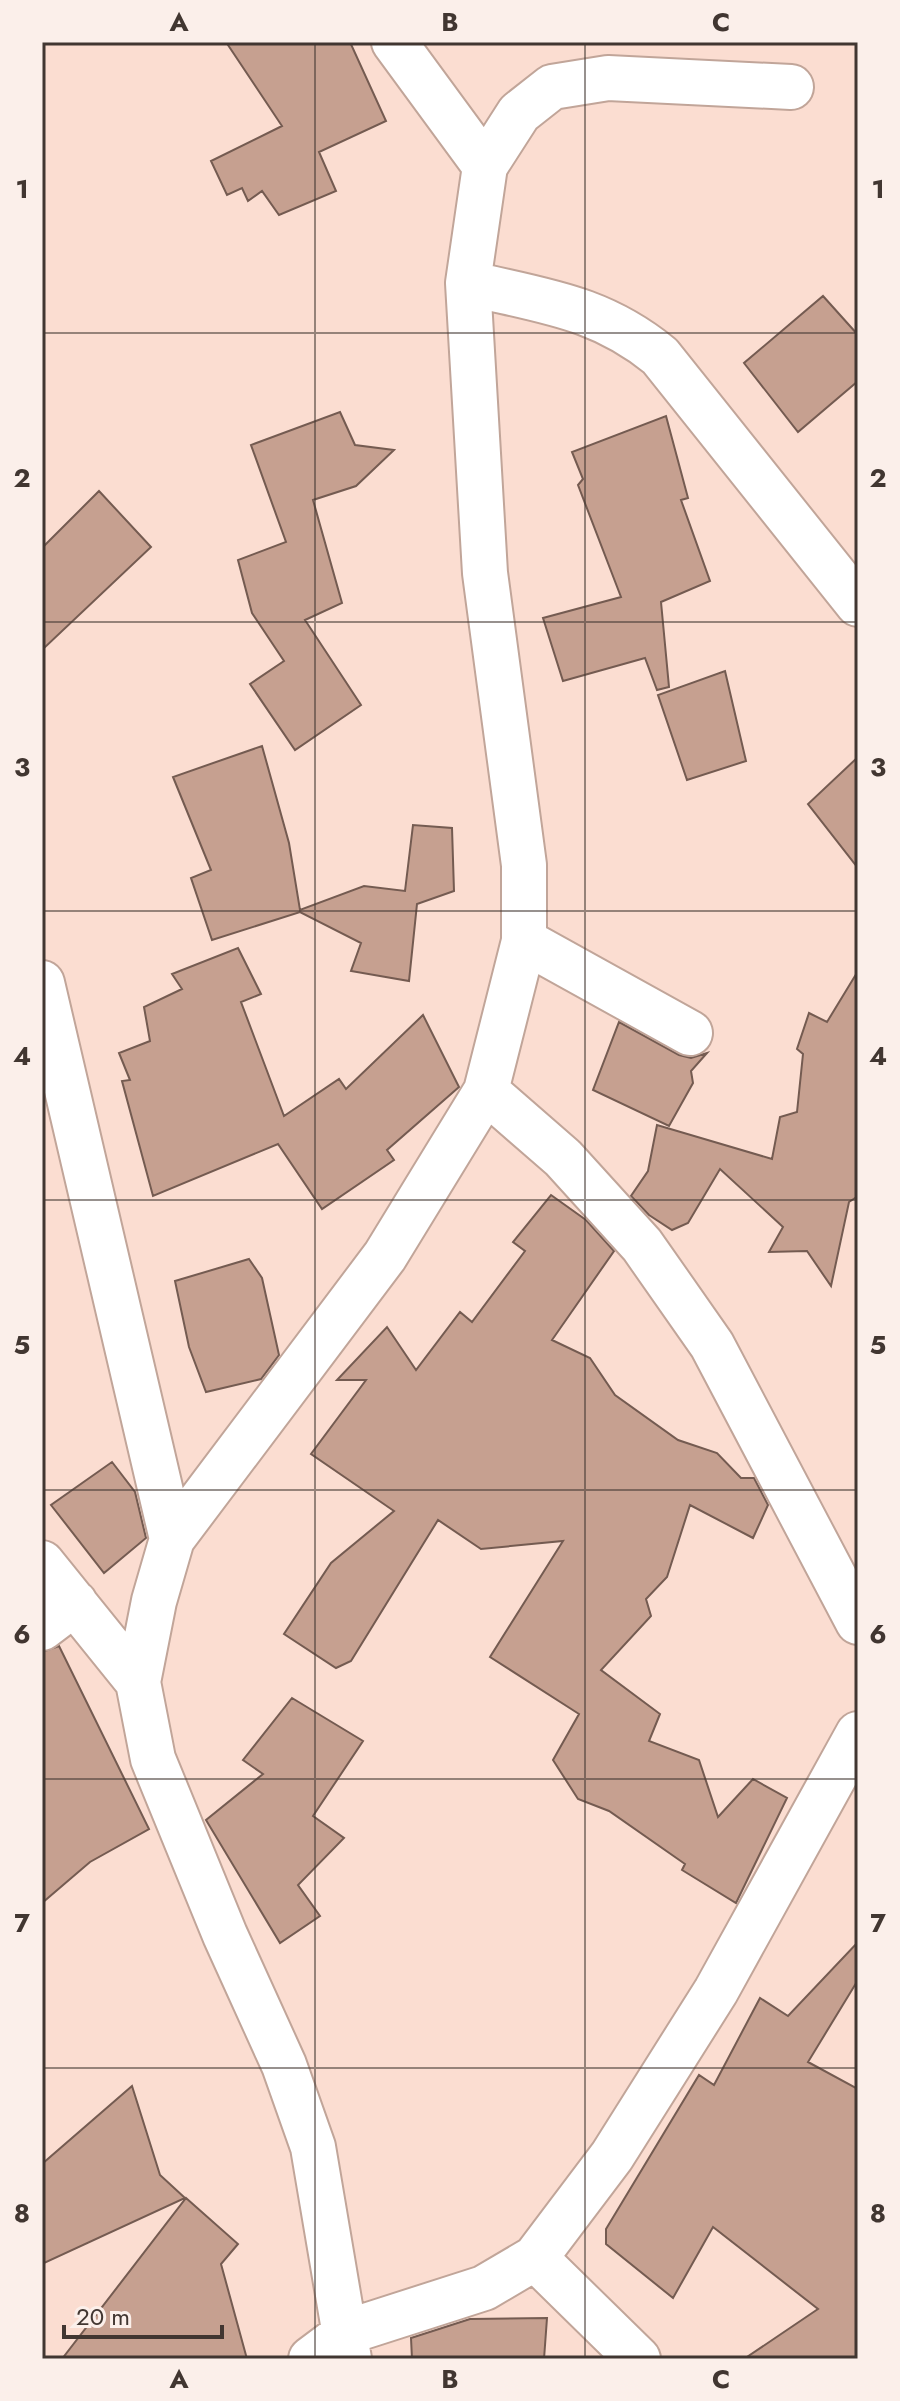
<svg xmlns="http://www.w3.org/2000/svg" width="900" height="2401" viewBox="0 0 900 2401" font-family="Jost,sans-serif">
<rect width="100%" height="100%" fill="#fbddd1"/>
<path fill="#c6a090" stroke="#745b51" stroke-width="2" d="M226,42H350L386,121L319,152L336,191L279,215L262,191L248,201L242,188L227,195L211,161L282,126Z
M823,296L858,335V381L798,432L744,363Z
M340,412L355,445L394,450L356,486L313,500L342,603L305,620L361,705L295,750L250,684L284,661L252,613L238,560L286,542L251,445Z
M666,416L688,498L681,500L710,581L661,602L669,687L657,690L645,658L563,681L543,618L621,597L578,485L583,479L572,452Z
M99,491L151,547L42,650V548Z
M725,671L746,761L687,780L658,695Z
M262,746L289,843L300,910L364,886L405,891L413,825L452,828L454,891L417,904L409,981L351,971L361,943L300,912L212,940L191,878L211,870L173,777Z
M858,757V868L808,804Z
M238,948L261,994L241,1002L284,1116L339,1079L346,1089L423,1015L459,1087L387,1150L394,1160L322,1209L278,1144L153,1196L122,1081L130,1080L119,1053L150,1041L144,1007L182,989L172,974Z
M858,971V1196L849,1202L831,1286L807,1251L769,1252L783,1227L720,1169L688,1223L672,1230L649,1215L631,1196L648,1171L657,1125L772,1159L780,1117L797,1112L803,1054L797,1049L809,1013L827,1022Z
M619,1022L679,1055L691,1058L707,1053L691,1071L693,1083L669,1126L593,1090Z
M551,1195L586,1220L614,1251L552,1340L590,1358L615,1395L678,1440L717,1453L741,1478H754L768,1505L753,1538L690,1505L667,1577L646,1599L651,1616L601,1670L660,1714L649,1741L699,1760L718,1817L753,1779L787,1798L736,1903L682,1870L685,1864L609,1811L578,1799L553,1760L579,1714L490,1657L563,1541L481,1549L438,1520L351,1661L336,1668L284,1634L331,1563L394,1511L311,1454L366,1380H337L387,1327L416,1370L460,1312L472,1322L525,1251L513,1242Z
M249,1259L262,1278L279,1355L261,1379L206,1392L189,1347L175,1281Z
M112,1462L135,1492L146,1538L104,1573L51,1505Z
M59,1646L149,1829L90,1862L42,1903V1652Z
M292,1698L363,1741L313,1816L344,1838L298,1885L320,1916L280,1943L206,1820L263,1774L243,1760Z
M858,1942V1980L808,2062L858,2089V2359H744L818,2309L713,2227L673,2298L606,2244V2229L699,2075L714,2085L760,1998L788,2016Z
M132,2086L160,2175L185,2198L42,2264V2164Z
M186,2198L238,2244L221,2264L247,2359H62Z
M547,2318L544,2359H412L411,2338L470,2319Z"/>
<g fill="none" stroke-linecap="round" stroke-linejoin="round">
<defs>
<path id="minor" d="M394,42L485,166
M468,283C542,301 599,306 660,356L858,604
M524,941L690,1033
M42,983L172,1539L154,1601L138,1682
M486,1091L563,1158L642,1245L712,1345L858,1622
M172,1539L385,1256L486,1091L524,941V865L485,573L468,283L485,166L519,113L552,87L608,78L791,87
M42,1563L138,1682L153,1759L225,1935L284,2065L313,2147L349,2359
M42,1628L75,1603
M535,2258L638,2359
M311,2359L347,2332L484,2288L535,2258L612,2156L716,1991L858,1734"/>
</defs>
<use href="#minor" stroke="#c1a599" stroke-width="48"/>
<use href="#minor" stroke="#fff" stroke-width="44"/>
</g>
<path fill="none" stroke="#413631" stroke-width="2" stroke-opacity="0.55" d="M315,42V2359M585,42V2359M42,333H858M42,622H858M42,911H858M42,1200H858M42,1490H858M42,1779H858M42,2068H858"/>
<rect width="900" height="2401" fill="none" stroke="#fbefea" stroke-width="88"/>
<path d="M64 2325v12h158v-12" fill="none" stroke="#413631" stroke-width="4"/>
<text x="76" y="2325" font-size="24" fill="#413631" stroke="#fbefea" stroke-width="6" paint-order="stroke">20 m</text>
<rect x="44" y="44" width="812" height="2313" fill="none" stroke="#413631" stroke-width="3"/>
<g font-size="26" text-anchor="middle" font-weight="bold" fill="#413631">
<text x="179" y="31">A</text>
<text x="450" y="31">B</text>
<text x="721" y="31">C</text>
<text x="22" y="198">1</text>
<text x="878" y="198">1</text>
<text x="22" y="487">2</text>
<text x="878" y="487">2</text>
<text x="22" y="776">3</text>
<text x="878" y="776">3</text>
<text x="22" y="1065">4</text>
<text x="878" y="1065">4</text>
<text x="22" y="1354">5</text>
<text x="878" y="1354">5</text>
<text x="22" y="1643">6</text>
<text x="878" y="1643">6</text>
<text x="22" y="1932">7</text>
<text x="878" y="1932">7</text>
<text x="22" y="2222">8</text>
<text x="878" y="2222">8</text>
<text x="179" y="2388">A</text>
<text x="450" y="2388">B</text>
<text x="721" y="2388">C</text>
</g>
</svg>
